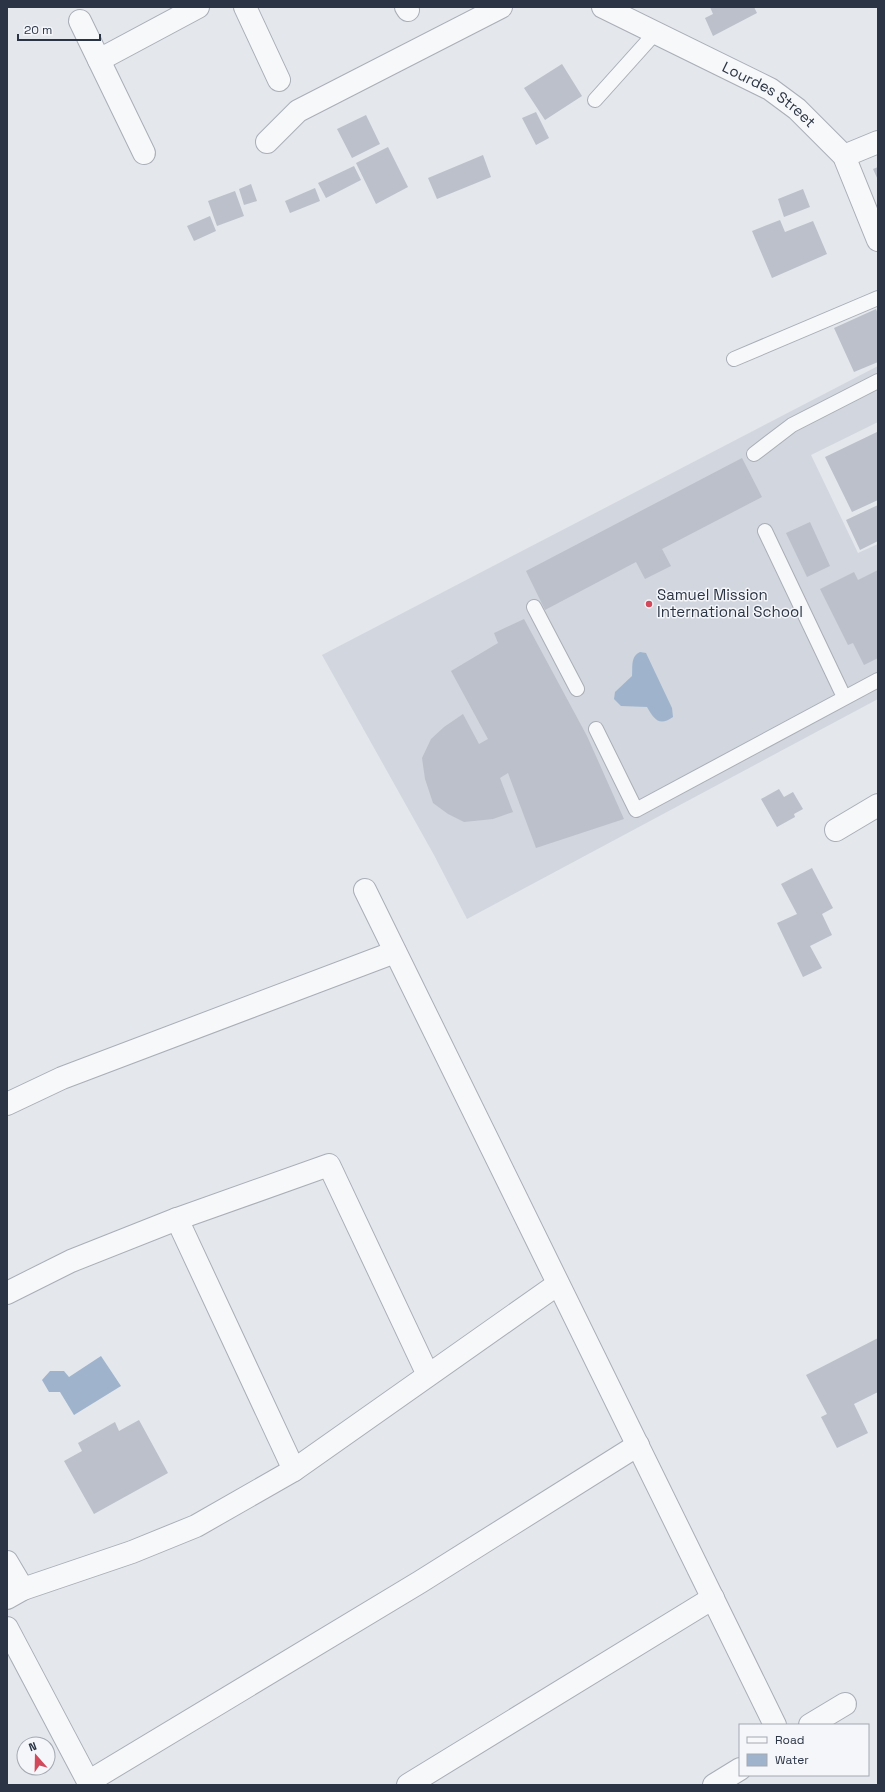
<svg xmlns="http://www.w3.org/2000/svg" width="885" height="1792" viewBox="0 0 885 1792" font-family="'Space Grotesk',sans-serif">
<rect width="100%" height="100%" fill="#e4e7ec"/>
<path fill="#d2d6de" d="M878,366V422L811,455L858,553L878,544V699L467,919L434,855L322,655Z"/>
<path fill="#9fb4cc" d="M640,652L646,653L672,708L673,717C659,727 654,719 647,707L621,706L614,699L615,692L632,676C633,667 630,657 640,652Z
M101,1356L121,1386L74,1415L60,1392H49L42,1380L50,1371H64L69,1377Z"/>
<path fill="#bbc0ca" d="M710,7H754L757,13L713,36L705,18L713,14Z
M562,64L582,96L545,120L524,88Z
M536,112L549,138L536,145L522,118Z
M366,115L380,144L352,158L337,129Z
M388,147L408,187L376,204L356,163Z
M483,155L491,177L437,199L428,178Z
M354,166L361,180L326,198L318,183Z
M878,167V180L873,169Z
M251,184L257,201L244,205L239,189Z
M315,188L320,201L290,213L285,201Z
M803,189L810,207L784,217L778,199Z
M235,191L244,216L217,226L208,201Z
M210,216L216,231L194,241L187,226Z
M780,220L785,232L813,221L827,254L772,278L752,231Z
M876,309L878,314V362L854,372L834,328Z
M877,432L878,500L852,512L825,457Z
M742,458L762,497L662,549L671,566L645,579L636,562L545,610L526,571Z
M878,505V541L860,550L846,520Z
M810,522L830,566L807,577L786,533Z
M878,570V658L864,665L853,643L848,645L820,589L854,572L858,580Z
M524,619L587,736L624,819L536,848L508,773L500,778L513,812L493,819L464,822L448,814L433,803L425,779L422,758L431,739L444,727L463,714L479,744L488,739L451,671L498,643L494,633Z
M779,789L784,797L793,792L803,809L794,814L795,817L777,827L761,799Z
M812,868L833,908L822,914L832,935L810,946L822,968L803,977L777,923L797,914L781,884Z
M878,1338V1392L854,1404L868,1433L837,1448L821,1417L827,1414L806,1375Z
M139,1420L168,1473L94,1514L64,1461L82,1451L78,1443L115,1422L119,1431Z"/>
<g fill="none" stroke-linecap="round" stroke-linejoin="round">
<defs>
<path id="service" d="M595,100L656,32
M734,359L878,298
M754,454L792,425L878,381
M765,531L844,697
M534,607L577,689
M596,729L636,810L878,680"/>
<g id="minor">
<path d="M245,7L279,80"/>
<path d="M406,7L408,10"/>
<path id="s1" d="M603,7L770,89L797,109L844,156L878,240"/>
<path d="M80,21L144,153"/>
<path d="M99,60L198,7"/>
<path d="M267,142L298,111L501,7"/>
<path d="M844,156L878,142"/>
<path d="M836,830L878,805"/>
<path d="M365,890L775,1725"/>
<path d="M7,1104L62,1078L395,952"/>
<path d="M177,1219L294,1470"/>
<path d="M7,1293L71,1261L177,1219L329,1165L428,1375"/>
<path d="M7,1562L23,1589"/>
<path d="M7,1598L23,1589L132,1552L196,1526L294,1470L558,1284"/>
<path d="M7,1628L90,1785"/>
<path d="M810,1725L845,1704"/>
<path d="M88,1782L420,1582L638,1445"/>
<path d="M408,1785L713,1598"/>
<path d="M714,1785L740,1769"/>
</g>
</defs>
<use href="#service" stroke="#a9aeb7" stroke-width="16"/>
<use href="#minor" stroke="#a9aeb7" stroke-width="24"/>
<use href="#service" stroke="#f7f8fa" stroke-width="14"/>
<use href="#minor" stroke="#f7f8fa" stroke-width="22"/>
</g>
<circle fill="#d1495b" stroke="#f4f6f9" stroke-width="1.5" cx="649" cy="604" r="4"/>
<g text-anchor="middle" stroke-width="3" stroke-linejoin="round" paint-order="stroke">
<g font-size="15" fill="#2b3445" stroke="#f4f6f9">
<text dy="5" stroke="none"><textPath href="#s1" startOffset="188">Lourdes Street</textPath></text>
</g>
<g font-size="15" fill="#2b3445" stroke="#f4f6f9" text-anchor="start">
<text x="657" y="600">Samuel Mission<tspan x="657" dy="17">International School</tspan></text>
</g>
</g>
<rect width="885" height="1792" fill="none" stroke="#2b3445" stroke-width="16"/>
<rect x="739" y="1724" width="130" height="52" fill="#f4f6f9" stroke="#a4a8b1"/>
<rect x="747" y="1737" width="20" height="6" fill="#f7f8fa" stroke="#a4a8b1"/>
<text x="775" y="1744" font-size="12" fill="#2b3445">Road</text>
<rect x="747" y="1754" width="20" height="12" fill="#9fb4cc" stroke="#a4a8b1"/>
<text x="775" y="1764" font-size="12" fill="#2b3445">Water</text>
<g transform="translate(36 1756) rotate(340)"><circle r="19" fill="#f4f6f9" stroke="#a4a8b1"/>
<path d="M0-3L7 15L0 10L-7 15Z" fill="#d1495b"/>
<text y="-6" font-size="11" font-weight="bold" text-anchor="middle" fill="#2b3445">N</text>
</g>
<path d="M18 34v6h82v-6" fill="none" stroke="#2b3445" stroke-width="2"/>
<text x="24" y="34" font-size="12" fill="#2b3445" stroke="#f4f6f9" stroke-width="3" paint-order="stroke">20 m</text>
</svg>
